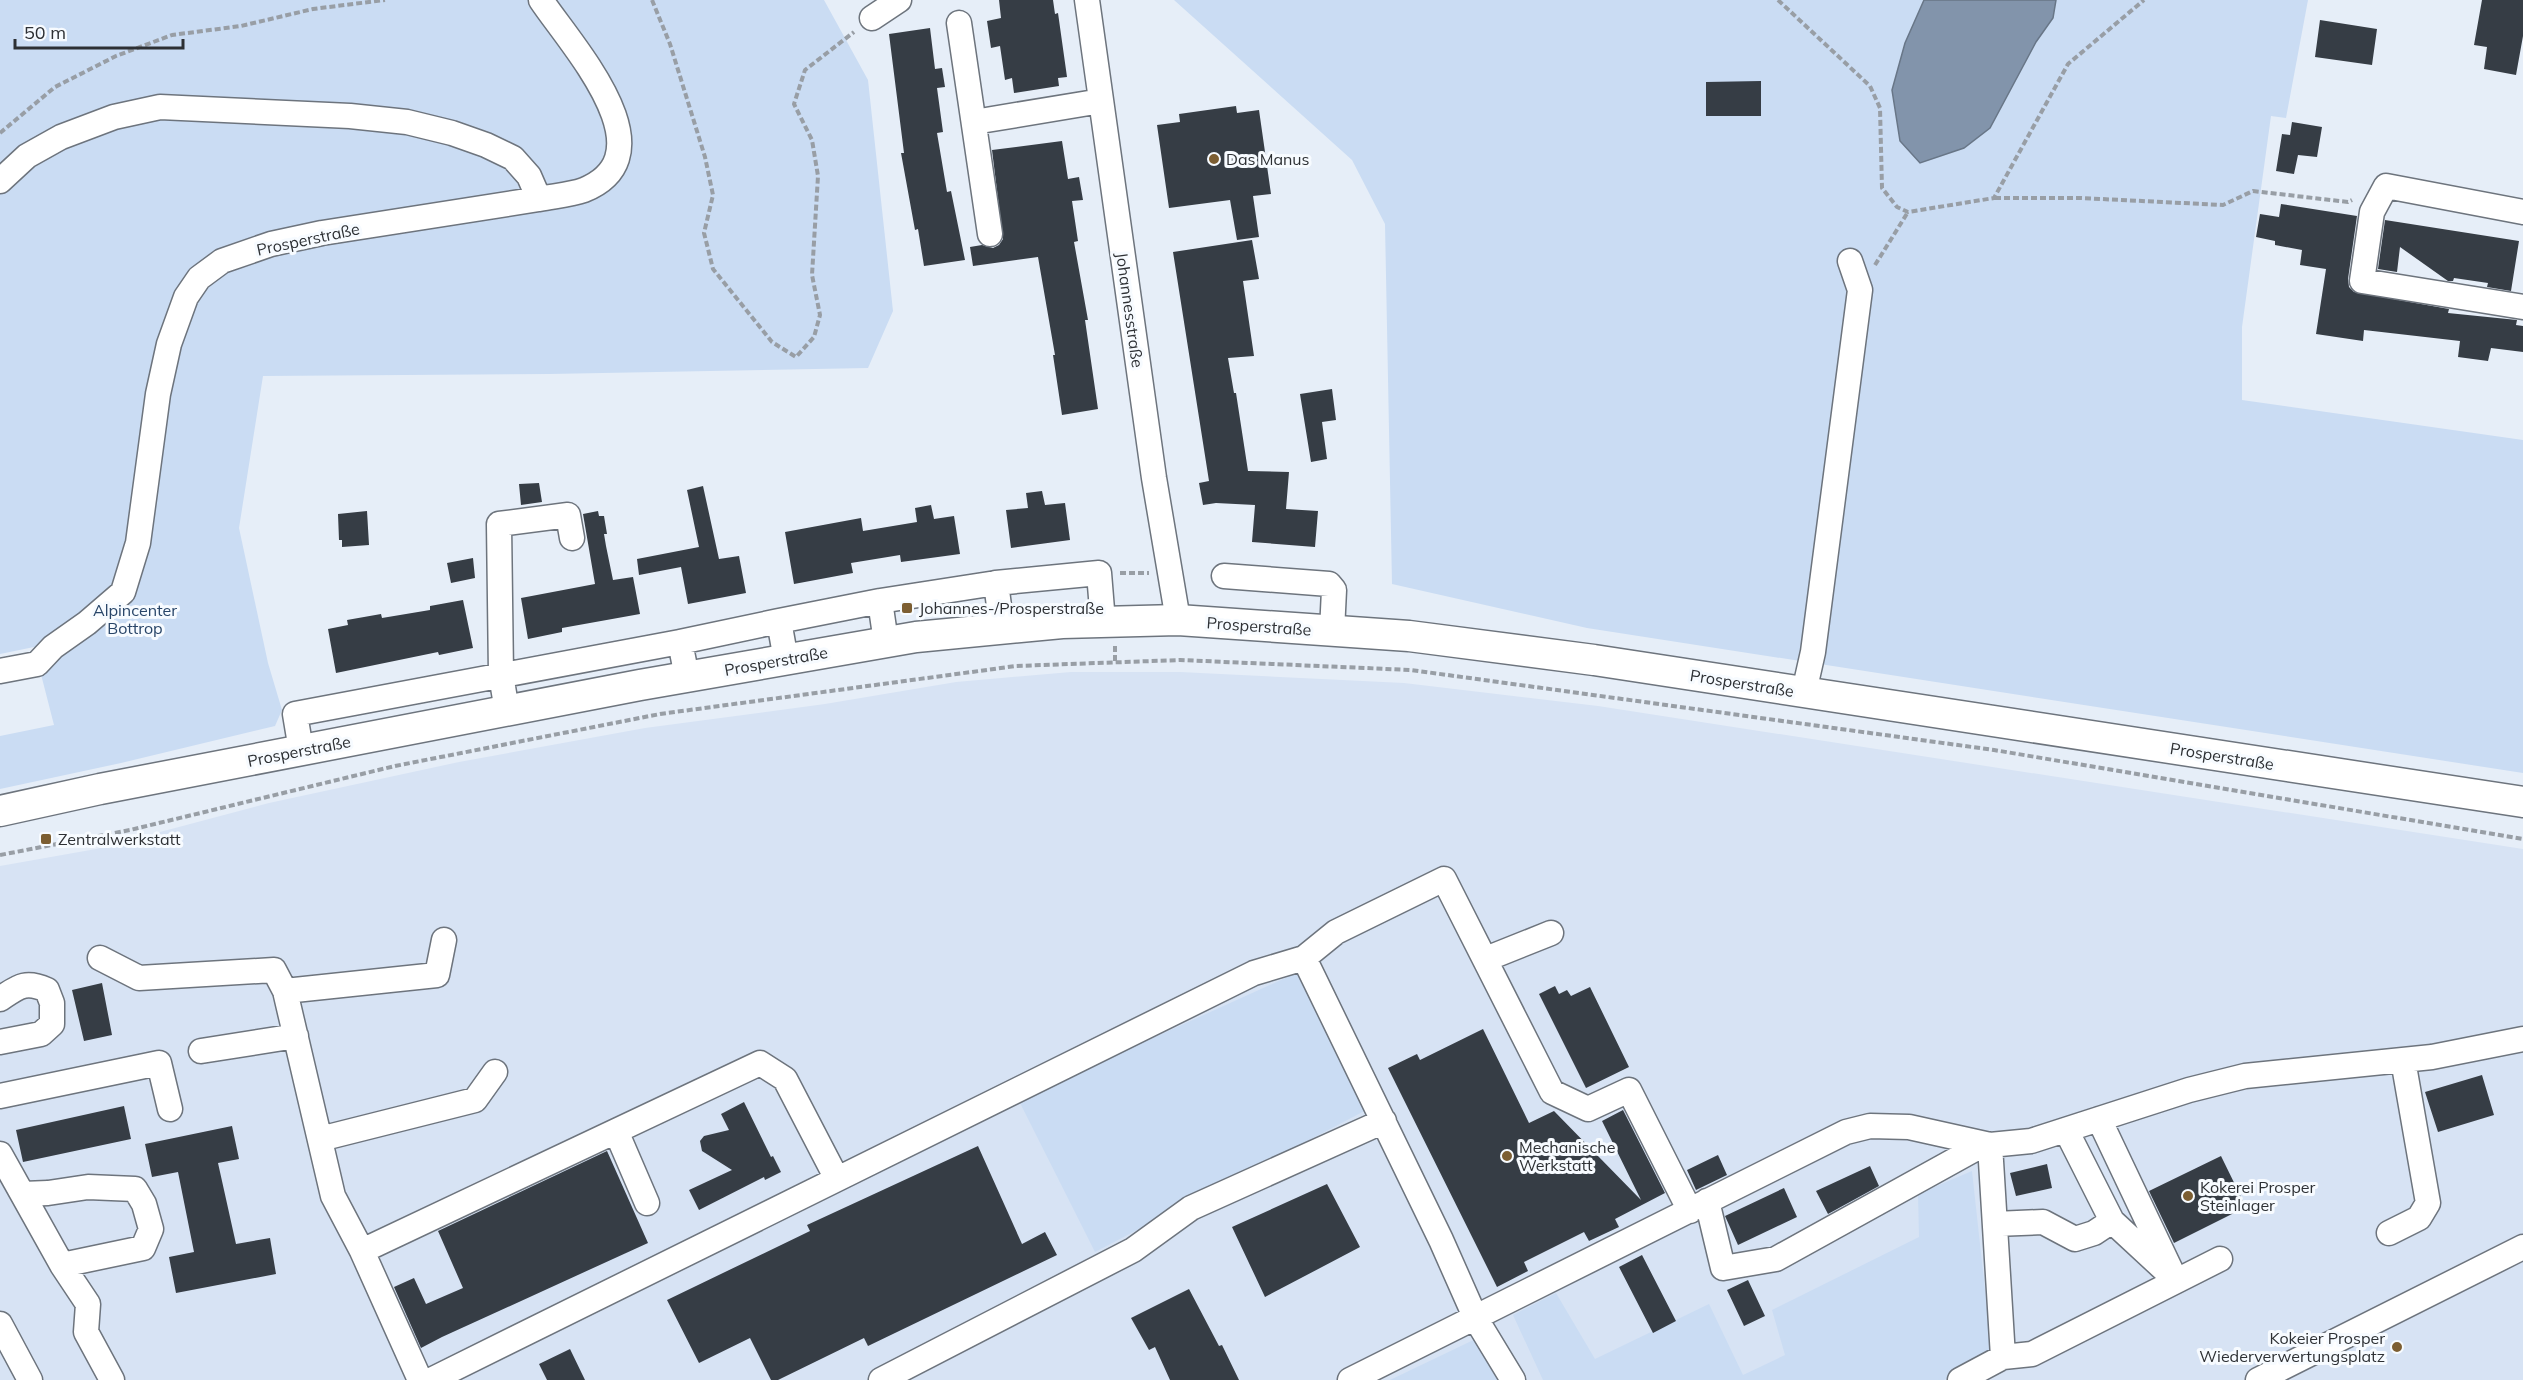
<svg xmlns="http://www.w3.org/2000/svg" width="2523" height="1380" viewBox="0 0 2523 1380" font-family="Mulish,sans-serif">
<rect width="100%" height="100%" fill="#e6eef8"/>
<path fill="#d7e3f4" d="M1071,672H1180L1404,683L1598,706L2523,849V1380H0V866L96,849L269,803L459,762L645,728L825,704L956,682Z"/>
<path fill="#cadcf3" d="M0,0H824L868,80L893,311L868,368L549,374L263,376L239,528L268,663L282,710L275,726L121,763L0,789V736L54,725L34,647L0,654Z
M1174,0H2308L2286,118L2271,116L2242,327V400L2523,440V773L1587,628L1392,584L1385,224L1352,160Z
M1301,971L1372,1107L1095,1252L1018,1099Z
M1972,1171L1992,1354L1944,1380H1543L1513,1315L1556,1293L1595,1359L1709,1304L1743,1375L1785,1355L1772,1310L1919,1237L1918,1194Z
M1486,1334L1510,1380H1390Z"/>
<path fill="#8294ab" stroke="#687687" stroke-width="1.5" d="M1924,0H2056L2053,18L2036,42L1990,128L1964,148L1920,163L1900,141L1892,90L1905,43Z"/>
<path fill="#363d45" d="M999,0H1053L1055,14L1058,13L1067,77L1058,78L1059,86L1014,93L1012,78L1005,80L1000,46L991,48L987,21L1001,18Z
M2482,0H2523V36L2516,75L2484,69L2487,47L2474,45Z
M2320,20L2377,29L2372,65L2315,57Z
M930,28L935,69L942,68L945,87L937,88L943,132L937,133L947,192L951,191L965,260L924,266L918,229L915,230L901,153H904L889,34Z
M1761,81V116H1706V82Z
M1236,106L1237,113L1259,110L1271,194L1253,196L1259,237L1237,240L1230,200L1169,208L1157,125L1180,122L1179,114Z
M2292,122L2322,127L2317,157L2298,155L2294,174L2276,171L2282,134L2290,135Z
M1062,141L1068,179L1079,177L1083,200L1072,201L1078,241L1074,242L1088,320H1085L1098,409L1062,415L1053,355H1055L1038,257L973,266L970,247L982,245L993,248L999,245L1003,239L992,150Z
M2281,204L2357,216L2348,279L2349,287L2354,292L2449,309L2448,313L2517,320L2516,325L2523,326V352L2491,348L2488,361L2458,357L2460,341L2364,330L2363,341L2316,334L2326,269L2300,265L2302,250L2275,245V241L2256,237L2260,214L2279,217Z
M2385,220L2519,241L2511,291L2487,287L2488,283L2454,278L2453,281H2448L2400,247L2397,272L2378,269Z
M1252,240L1259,279L1243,281L1254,356L1228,358L1234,393H1236L1248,471L1289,472L1286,509L1318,511L1315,547L1252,542L1255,505L1216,503L1203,505L1199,483L1209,481L1173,252Z
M1332,389L1336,420L1322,422L1327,459L1311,462L1300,394Z
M539,483L542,502L521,505L519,484Z
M703,486L719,559L739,556L746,593L688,604L681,567L639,575L637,559L699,547L687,490Z
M1042,491L1045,505L1065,503L1070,540L1011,548L1006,510L1028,508L1026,493Z
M931,505L934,519L954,516L960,554L901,562L900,555L851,563L853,573L794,584L785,532L861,518L863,531L917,522L915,508Z
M367,511L369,545L342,547V540H339L338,514Z
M598,511L599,516H604L607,534H604L606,546L613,580L633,577L640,614L562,628V632L528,639L521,598L595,584L583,514Z
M473,558L475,578L451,583L447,563Z
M463,600L473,648L439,655L438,652L336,673L328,629L348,625L347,620L381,614L382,618L430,610V606Z
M102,983L112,1035L84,1041L72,990Z
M1555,986L1559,994L1567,990L1571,996L1590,987L1629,1067L1586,1088L1539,994Z
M1483,1029L1529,1123L1554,1111L1641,1200L1602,1121L1623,1110L1665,1193L1615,1219L1619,1227L1589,1241L1584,1232L1524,1262L1528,1271L1497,1287L1388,1068L1417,1054L1420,1060Z
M2482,1075L2494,1115L2438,1132L2425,1092Z
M744,1102L771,1157L773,1156L781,1172L765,1180L764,1177L699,1210L689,1190L732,1170L702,1151L700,1141L704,1136L729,1130L721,1114Z
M124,1106L131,1139L23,1162L16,1130Z
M232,1126L239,1159L218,1163L236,1244L270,1238L276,1274L176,1293L169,1257L194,1252L178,1172L152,1177L145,1144Z
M978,1146L1022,1244L1045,1232L1057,1255L868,1346L864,1338L778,1380H771L750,1338L699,1363L667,1300L810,1231L807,1225Z
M607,1151L648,1243L442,1337L421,1348L394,1287L414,1278L426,1304L463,1288L438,1231Z
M1718,1155L1727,1175L1696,1190L1687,1170Z
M2221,1156L2246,1207L2174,1243L2149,1191Z
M2047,1164L2052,1188L2016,1196L2010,1173Z
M1870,1166L1879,1186L1828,1214L1816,1191Z
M1327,1184L1360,1247L1265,1297L1232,1227Z
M1784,1188L1797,1217L1738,1245L1725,1216Z
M1642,1255L1676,1321L1653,1333L1619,1267Z
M1748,1280L1765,1316L1744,1326L1727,1290Z
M1189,1289L1219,1346L1222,1345L1239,1380H1170L1155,1347L1149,1350L1131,1318Z
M570,1349L585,1380H547L539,1364Z"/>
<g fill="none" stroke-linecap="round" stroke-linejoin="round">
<defs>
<path id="minor" d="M1087,0L1154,478L1178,620
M872,18L899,0
M959,23L990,234
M974,122L1101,101
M0,181L27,156L61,137L114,117L160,107L350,116L407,122L452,133L486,145L513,158L529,176L539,199C553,196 570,195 584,190C672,154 571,45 541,0
M2523,212L2386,186L2372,212L2362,281L2523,307
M1224,576L1329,584L1334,590L1332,631
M1002,629L996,583L1099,573L1103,622
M886,642L880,601L996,583
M786,660L779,621L880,601
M0,671L37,664L53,647L87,623L123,592L138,543L158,394L169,344L186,297L199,278L222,261L271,244L322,233L539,199
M687,677L680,642L779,621
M1804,692L1813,652L1860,290L1850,261
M507,711L501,675L499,524L568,515L572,538
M301,750L295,714L680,642
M100,958L139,978L274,970L285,991
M1486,959L1551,933
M0,999C18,987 25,980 47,990L52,1003V1024L41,1034L0,1042
M201,1051L296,1036
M0,1096L159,1063L170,1109
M2099,1119L2176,1281
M616,1131L647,1203
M320,1139L475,1100L495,1072
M0,1154L62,1265L143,1248L151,1229L144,1204L135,1189L88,1187L48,1193L23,1194
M1707,1201L1723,1268L1776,1259L1984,1144
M2112,1221L2166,1271
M1995,1224L2043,1222L2075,1239L2094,1233L2112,1221L2066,1130
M2389,1233L2419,1218L2428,1203L2403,1060
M362,1251L333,1196L285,991L437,975L444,940
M62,1265L88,1304L86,1332L112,1380
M0,1324L30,1380
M2003,1357L2032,1354L2220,1259
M420,1380L362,1251L760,1063L785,1079L837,1179
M431,1380L1254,973L1304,958
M881,1380L1133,1250L1191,1208L1384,1121
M1350,1380L1846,1132L1870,1126L1909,1127L1990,1145L2031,1141L2189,1090L2245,1076L2432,1057L2523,1039
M1513,1380L1476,1319L1441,1240L1304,958L1336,932L1444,879L1552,1092L1588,1109L1629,1090L1690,1211
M1960,1380L2003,1357L1990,1145
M2258,1380L2523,1247"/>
<path id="major" d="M0,811L100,789L640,685L916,637L1062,623L1178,620L1409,636L1594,660L2523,802"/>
</defs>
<use href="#minor" stroke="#6d747d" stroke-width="27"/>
<use href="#major" stroke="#6d747d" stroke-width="33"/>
<path stroke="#989ea5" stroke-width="4" stroke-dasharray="6 3" stroke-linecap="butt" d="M652,0L670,44L705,157L713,195L704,233L713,269L772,342L796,357L814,337L820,315L812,275L818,176L812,140L794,104L805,70L854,32
M1778,0L1870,86L1880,108L1882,188L1897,207L1908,212L1994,198L2068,64L2144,0
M0,133L55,87L116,56L172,35L241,26L313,9L385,0
M1995,198H2081L2223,205L2253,191L2348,202L2352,200
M1875,265L1908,212
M1120,573H1149
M1115,646V662
M0,855L130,830L395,766L660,714L1016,666L1180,660L1411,670L1994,750L2523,839"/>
<use href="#minor" stroke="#fff" stroke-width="24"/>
<use href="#major" stroke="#fff" stroke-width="30"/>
</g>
<g fill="#7c5e32" stroke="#f7fbff" stroke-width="2">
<circle cx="1214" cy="159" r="6"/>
<rect x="901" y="602" width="12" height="12" rx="3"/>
<rect x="40" y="833" width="12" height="12" rx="3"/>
<circle cx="1507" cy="1156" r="6"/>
<circle cx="2188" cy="1196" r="6"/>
<circle cx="2397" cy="1347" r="6"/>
</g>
<g text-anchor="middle" stroke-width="6" stroke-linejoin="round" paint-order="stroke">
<g font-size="16" fill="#2d3034" stroke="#f7fbff" text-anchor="start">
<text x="1226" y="165">Das Manus</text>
<text x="919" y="614">Johannes-/Prosperstraße</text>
<text x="58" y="845">Zentralwerkstatt</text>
<text x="1519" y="1153">Mechanische<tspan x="1519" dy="18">Werkstatt</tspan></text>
<text x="2200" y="1193">Kokerei Prosper<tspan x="2200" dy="18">Steinlager</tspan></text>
<text x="2385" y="1344" text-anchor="end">Kokeier Prosper<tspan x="2385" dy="18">Wiederverwertungsplatz</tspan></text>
</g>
<g font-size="16" fill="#2d3034" stroke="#f7fbff">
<text transform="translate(308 239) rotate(-12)" y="6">Prosperstraße</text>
<text transform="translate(1130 310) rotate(82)" y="6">Johannesstraße</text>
<text transform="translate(1259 626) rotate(4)" y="6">Prosperstraße</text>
<text transform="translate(776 661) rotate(-10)" y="6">Prosperstraße</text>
<text transform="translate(1742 683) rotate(9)" y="6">Prosperstraße</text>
<text transform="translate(299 751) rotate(-11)" y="6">Prosperstraße</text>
<text transform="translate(2222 756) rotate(9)" y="6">Prosperstraße</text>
</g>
<g font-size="16" fill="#284568" stroke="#f7fbff">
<text x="135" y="616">Alpincenter<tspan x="135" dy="18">Bottrop</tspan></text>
</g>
</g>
<path d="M15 39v9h168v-9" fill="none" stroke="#2d3034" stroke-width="3"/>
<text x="24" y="39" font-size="18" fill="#2d3034" stroke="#f7fbff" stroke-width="4.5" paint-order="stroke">50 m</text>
</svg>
